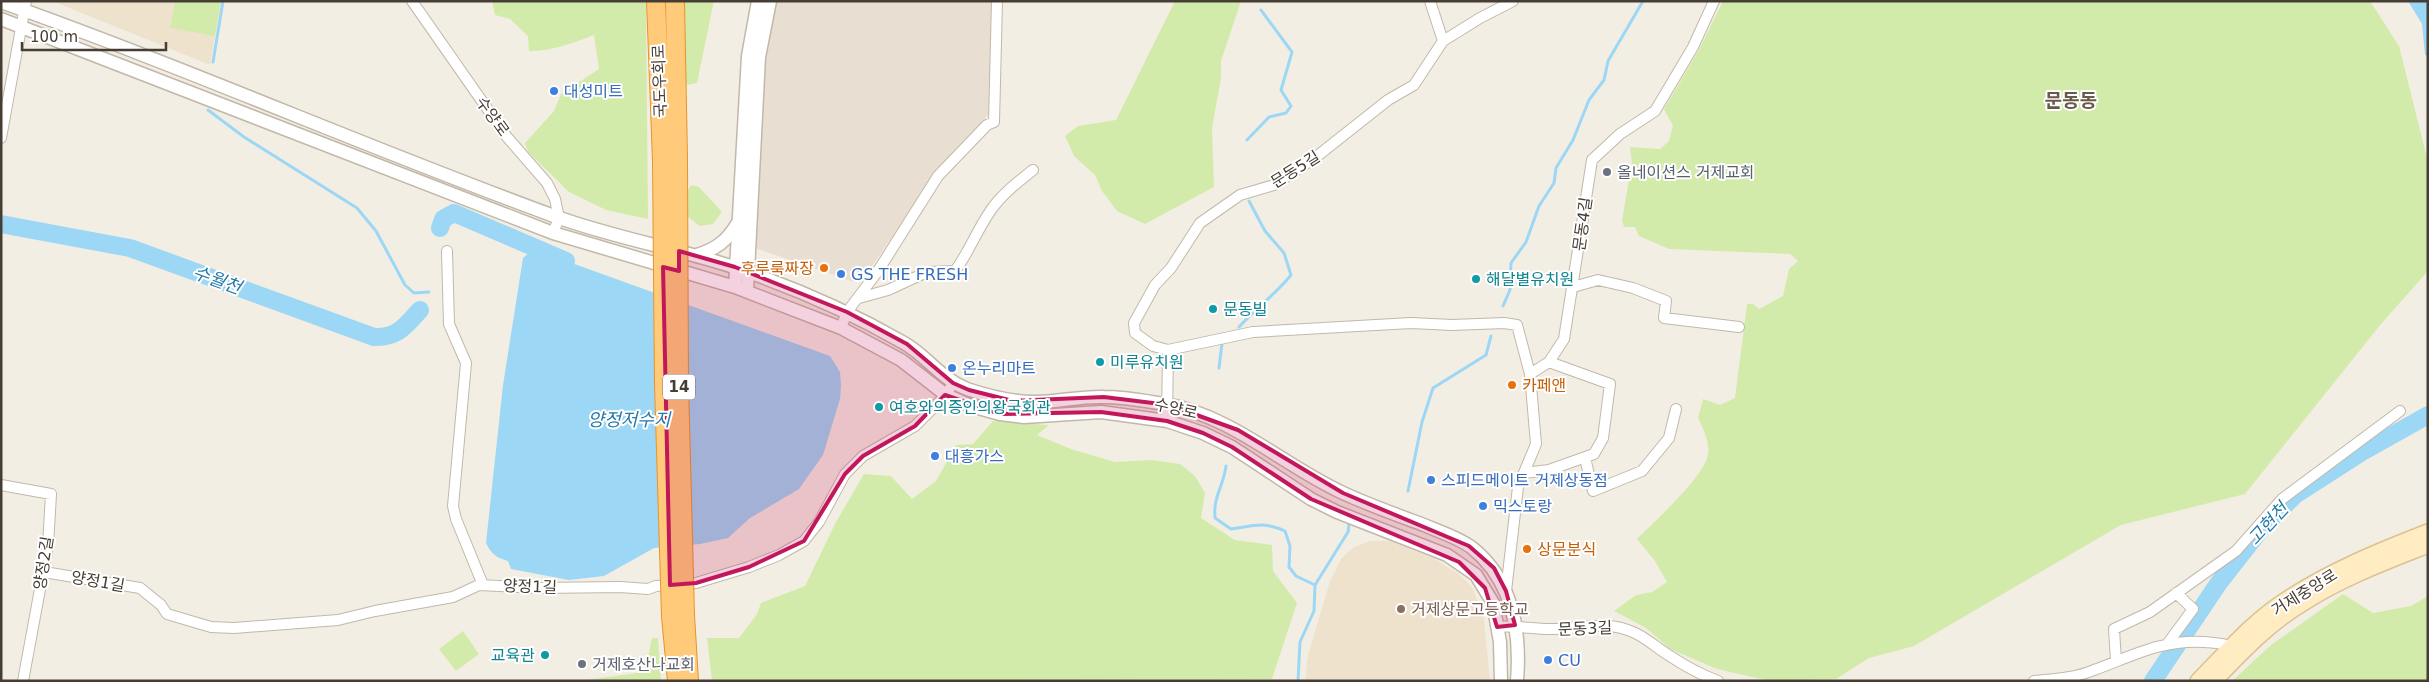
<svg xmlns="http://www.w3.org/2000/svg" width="2429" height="682" viewBox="0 0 2429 682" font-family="'DejaVu Sans','Noto Sans KR',sans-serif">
<rect width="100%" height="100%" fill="#f3eee4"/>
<path fill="#e8dfd2" d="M776,1H991L990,105L988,115L932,179L868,272L854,282L755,248L762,73Z"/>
<path fill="#eee2cd" d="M52,1H221L210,65Z
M1370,541H1390L1435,559L1460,575L1473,588L1484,619L1490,681H1305L1308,655L1330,581L1341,559L1354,547Z"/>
<path fill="#d3ebaa" d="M175,1H221L215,36L170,28Z
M492,1H646L648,219L606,210L569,192L528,152L525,143L554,111L561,94L599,69L594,35C572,43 554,51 529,51L528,36L510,19L495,15Z
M681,1H714L697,83L687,85L682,76Z
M1175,1H1241L1221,61V78L1212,128L1214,187L1145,224L1117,211L1102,191L1095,175L1074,156L1065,136L1078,126L1116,120Z
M1723,1H2370L2399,46L2428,162V271L2381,324L2245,494L2121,525L1914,646L1869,658L1836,679L1770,681L1717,669L1670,649L1646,628L1614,611L1636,595L1652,592L1667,582L1655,561L1637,539C1653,523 1706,475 1708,454C1710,443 1703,428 1698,418L1703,399L1720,405L1735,398L1747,304H1753L1759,309L1783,296L1789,269L1798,261L1790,254L1669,249L1639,236L1635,227H1624L1622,220L1632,163L1630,147L1660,149L1669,141L1673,126L1664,109L1699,50Z
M691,185L699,187L722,212L713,224L700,226L688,217L684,218L682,192H687Z
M993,421L1049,425L1037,435L1071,449L1115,462L1152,460L1180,464L1195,476L1205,493L1201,518L1235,540L1272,545L1273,571L1297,603L1272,679L712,681L707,638H739L757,614L761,603L805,586L836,522L864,474L891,476L912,499L936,481L956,445L973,444Z
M2343,594L2373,613L2411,606L2428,596V681H2232L2271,645Z
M463,631L479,654L456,671L439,649Z
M652,638H658L661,681H578L645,672Z"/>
<path fill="#9cd7f5" d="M2408,1H2428V56L2425,55L2422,24Z
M529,253L566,261L830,356L840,372L841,386L840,399L823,455L799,489L750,518L728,538L700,544L654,548L604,576L569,580L511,569L508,561C497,558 491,554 486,543L503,385L523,258Z"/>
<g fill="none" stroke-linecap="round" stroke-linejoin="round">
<path stroke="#9cd7f5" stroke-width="3" d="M213,62L223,1
M208,110L244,137L357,208L376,231L405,285L414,293L429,292
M1247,140L1269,117L1286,113L1291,106L1281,90L1292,52L1261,10
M1503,306L1510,290L1511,263L1526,242L1539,206L1554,183L1556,168L1573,140L1589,100L1604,80L1608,61L1643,1
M1239,327C1256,308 1276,294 1291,275L1284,253L1265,231L1249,201
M1219,368L1222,343
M1226,466C1223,488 1213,496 1215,518L1231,529C1253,526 1263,521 1285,531L1290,546L1289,567L1296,576L1315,585
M1408,491L1422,422L1433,388L1486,355L1491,336
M1298,681L1300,642L1314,611L1315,585L1348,532L1349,524"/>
<path stroke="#9cd7f5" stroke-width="18" d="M1,224L130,248L374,337C398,338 405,326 420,310
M440,228L443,219L454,213L566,261
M2153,681L2218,584L2261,529L2295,495L2362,452L2428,415"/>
<defs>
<path id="minor" d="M412,1L507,137L547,183L555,199L559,218L553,233
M1430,1L1443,41
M1,138L26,1
M447,251L449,324L466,363L453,506L456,519L483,585
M1573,287L1598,280L1633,288L1666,301L1664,318L1739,327
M859,298L888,290L927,272L955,271C969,252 977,230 991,210C1002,194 1018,182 1033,170
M841,328L847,312L878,271L938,176L987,125L994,122L997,1
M1168,350L1153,346L1135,333L1134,323L1155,285L1171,268L1200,223L1240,195L1274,185L1316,157L1388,100L1414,85L1443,41L1480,18L1513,1
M1167,421L1168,350L1253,332L1411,323L1452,325L1504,323L1517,325L1530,374
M1585,458L1593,491L1642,471L1669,438L1676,409
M1524,473L1549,470L1594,454L1603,438L1610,384L1549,362
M1,485L51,494L48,546L23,681
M44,572L140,588L161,605L167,614L211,627L234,628L338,620L375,611L453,597L479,585L539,588L620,587L648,589L656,586L696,583L749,567L779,555L804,541L819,522L845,474L863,456L915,426L946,395L953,383
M1506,591L1518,487L1536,444L1530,374L1549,362L1564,339L1592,160L1620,134L1655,111L1693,47L1714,1
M1497,627C1517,625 1536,630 1555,629C1583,628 1608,620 1635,633C1648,639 1658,649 1670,656C1685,666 1702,675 1718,681
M2168,643L2193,609L2176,593
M2116,661L2114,629L2150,612L2236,551L2282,499L2400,411
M2034,681C2054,679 2075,678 2094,670C2132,656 2163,639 2205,642C2215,643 2227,643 2234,650"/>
<path id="tertiary" d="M1,2C187,68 368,148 554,216C622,241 695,251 762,277C811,295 859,317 904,343C927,356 941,379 967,389C988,396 1012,402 1035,402C1058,402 1081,396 1104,397C1124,397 1145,401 1165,404C1233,416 1282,465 1343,493C1369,505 1397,515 1424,525C1440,532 1457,537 1471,547C1512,579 1521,631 1517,681
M1,19L553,233L735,287L841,328L901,360L946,395L971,406L1000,414L1024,417L1101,412L1167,421L1203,433L1232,447L1311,499L1337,512L1447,555L1476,575L1493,603L1500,642L1501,681
M697,255C716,249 727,241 737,224
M735,287L748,56L758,1
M747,291L759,57L770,1"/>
<path id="secondary" d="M2198,681C2226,653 2253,621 2286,600C2330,571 2379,551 2428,532
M2214,681C2241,653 2269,623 2303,603C2342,578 2385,562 2428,545"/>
<path id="trunk" d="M656,1L662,161
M675,1L678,159
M685,615L689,681
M671,616L677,681"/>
</defs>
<use href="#minor" stroke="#c2b8a9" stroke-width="12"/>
<use href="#tertiary" stroke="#c2b8a9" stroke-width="15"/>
<use href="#secondary" stroke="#dac292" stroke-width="18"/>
<use href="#trunk" stroke="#e8932a" stroke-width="20"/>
<use href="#minor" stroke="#fff" stroke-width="10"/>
<use href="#tertiary" stroke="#fff" stroke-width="12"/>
<use href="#secondary" stroke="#ffecc3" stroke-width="15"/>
<use href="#trunk" stroke="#ffcb7b" stroke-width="18"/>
<defs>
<path id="trunk-bridge" d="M678,159L679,384L685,615
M662,161L664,384L671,616"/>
</defs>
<use href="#trunk-bridge" stroke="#e8932a" stroke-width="20" stroke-linecap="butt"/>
<use href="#trunk-bridge" stroke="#ffcb7b" stroke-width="18"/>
</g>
<path fill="#c2185b" fill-opacity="0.2" stroke="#c2185b" stroke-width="4" stroke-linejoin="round" d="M679,251L735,267L847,312L907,344L953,383L969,390L1013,401L1104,397L1169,405L1238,430L1343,493L1469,546L1494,568L1506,591L1515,625L1497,627L1485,588L1459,562L1311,499L1232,447L1203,433L1167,421L1101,412L1000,414L945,395L915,426L863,456L845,474L804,541L749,567L696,583L670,585L663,267L679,271Z"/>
<g fill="#3f7fe0" stroke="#fff" stroke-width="2">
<circle cx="554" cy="91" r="5"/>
<circle cx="841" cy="274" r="5"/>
<circle cx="952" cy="368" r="5"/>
<circle cx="935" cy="456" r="5"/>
<circle cx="1431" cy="480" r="5"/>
<circle cx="1483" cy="506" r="5"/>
<circle cx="1548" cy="660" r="5"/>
</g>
<g fill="#6b7280" stroke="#fff" stroke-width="2">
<circle cx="1607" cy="172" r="5"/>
<circle cx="582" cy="664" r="5"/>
</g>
<g fill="#e8710a" stroke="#fff" stroke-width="2">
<circle cx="824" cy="268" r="5"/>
<circle cx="1512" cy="385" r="5"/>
<circle cx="1527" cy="549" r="5"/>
</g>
<g fill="#0f9aa8" stroke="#fff" stroke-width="2">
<circle cx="1476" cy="279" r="5"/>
<circle cx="1213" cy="309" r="5"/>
<circle cx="1100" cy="362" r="5"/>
<circle cx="879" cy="407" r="5"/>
<circle cx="545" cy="655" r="5"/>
</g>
<circle fill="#8d6e63" stroke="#fff" stroke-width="2" cx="1401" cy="609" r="5"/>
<g text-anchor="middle" stroke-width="4" stroke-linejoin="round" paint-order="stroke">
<rect fill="#fff" stroke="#7e7771" stroke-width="1" x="663" y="374.5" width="32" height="25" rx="4"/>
<g font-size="15" font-weight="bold" fill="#463d34">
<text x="679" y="392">14</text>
</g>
<g font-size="16" fill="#463d34" stroke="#fff">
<text transform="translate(659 81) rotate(-92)" y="6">국도우회로</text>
<text transform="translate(493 116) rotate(54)" y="6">수양로</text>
<text transform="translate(1295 169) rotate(-32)" y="6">문동5길</text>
<text transform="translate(1582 224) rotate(-82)" y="6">문동4길</text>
<text transform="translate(1176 408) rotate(13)" y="6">수양로</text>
<text transform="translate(43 563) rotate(-81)" y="6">양정2길</text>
<text transform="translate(98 581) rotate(10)" y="6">양정1길</text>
<text transform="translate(530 586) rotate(2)" y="6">양정1길</text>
<text transform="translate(2304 592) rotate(-32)" y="6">거제중앙로</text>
<text transform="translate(1585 628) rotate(-2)" y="6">문동3길</text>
</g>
<g font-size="16" fill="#366cbe" stroke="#fff" text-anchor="start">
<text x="564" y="97">대성미트</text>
<text x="851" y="280">GS THE FRESH</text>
<text x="962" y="374">온누리마트</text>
<text x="945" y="462">대흥가스</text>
<text x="1441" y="486">스피드메이트 거제상동점</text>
<text x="1493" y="512">믹스토랑</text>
<text x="1558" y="666">CU</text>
</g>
<g font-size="16" fill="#5b616d" stroke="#fff" text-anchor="start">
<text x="1617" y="178">올네이션스 거제교회</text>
<text x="592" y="670">거제호산나교회</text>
</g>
<g font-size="16" fill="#c56008" stroke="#fff" text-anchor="start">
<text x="814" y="274" text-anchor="end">후루룩짜장</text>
<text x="1522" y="391">카페앤</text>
<text x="1537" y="555">상문분식</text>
</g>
<g font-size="16" fill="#0d838f" stroke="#fff" text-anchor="start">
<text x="1486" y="285">해달별유치원</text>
<text x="1223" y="315">문동빌</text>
<text x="1110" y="368">미루유치원</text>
<text x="889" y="413">여호와의증인의왕국회관</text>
<text x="535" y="661" text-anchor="end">교육관</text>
</g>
<g font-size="16" fill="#785e54" stroke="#fff" text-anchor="start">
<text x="1411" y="615">거제상문고등학교</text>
</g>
<g font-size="18" font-style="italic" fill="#247aa8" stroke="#fff">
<text transform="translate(217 280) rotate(20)" y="6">수월천</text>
<text x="629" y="426">양정저수지</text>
<text transform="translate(2268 524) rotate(-47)" y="6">고현천</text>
</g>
<g font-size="19" font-weight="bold" fill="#6a5a4a" stroke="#fff">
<text x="2071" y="107">문동동</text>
</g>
</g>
<rect width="2429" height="682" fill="none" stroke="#463d34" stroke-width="5"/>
<path d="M22 42v8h144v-8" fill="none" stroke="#463d34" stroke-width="2.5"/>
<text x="30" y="42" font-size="15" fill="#463d34" stroke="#ffffff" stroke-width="4" paint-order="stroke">100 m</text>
</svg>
